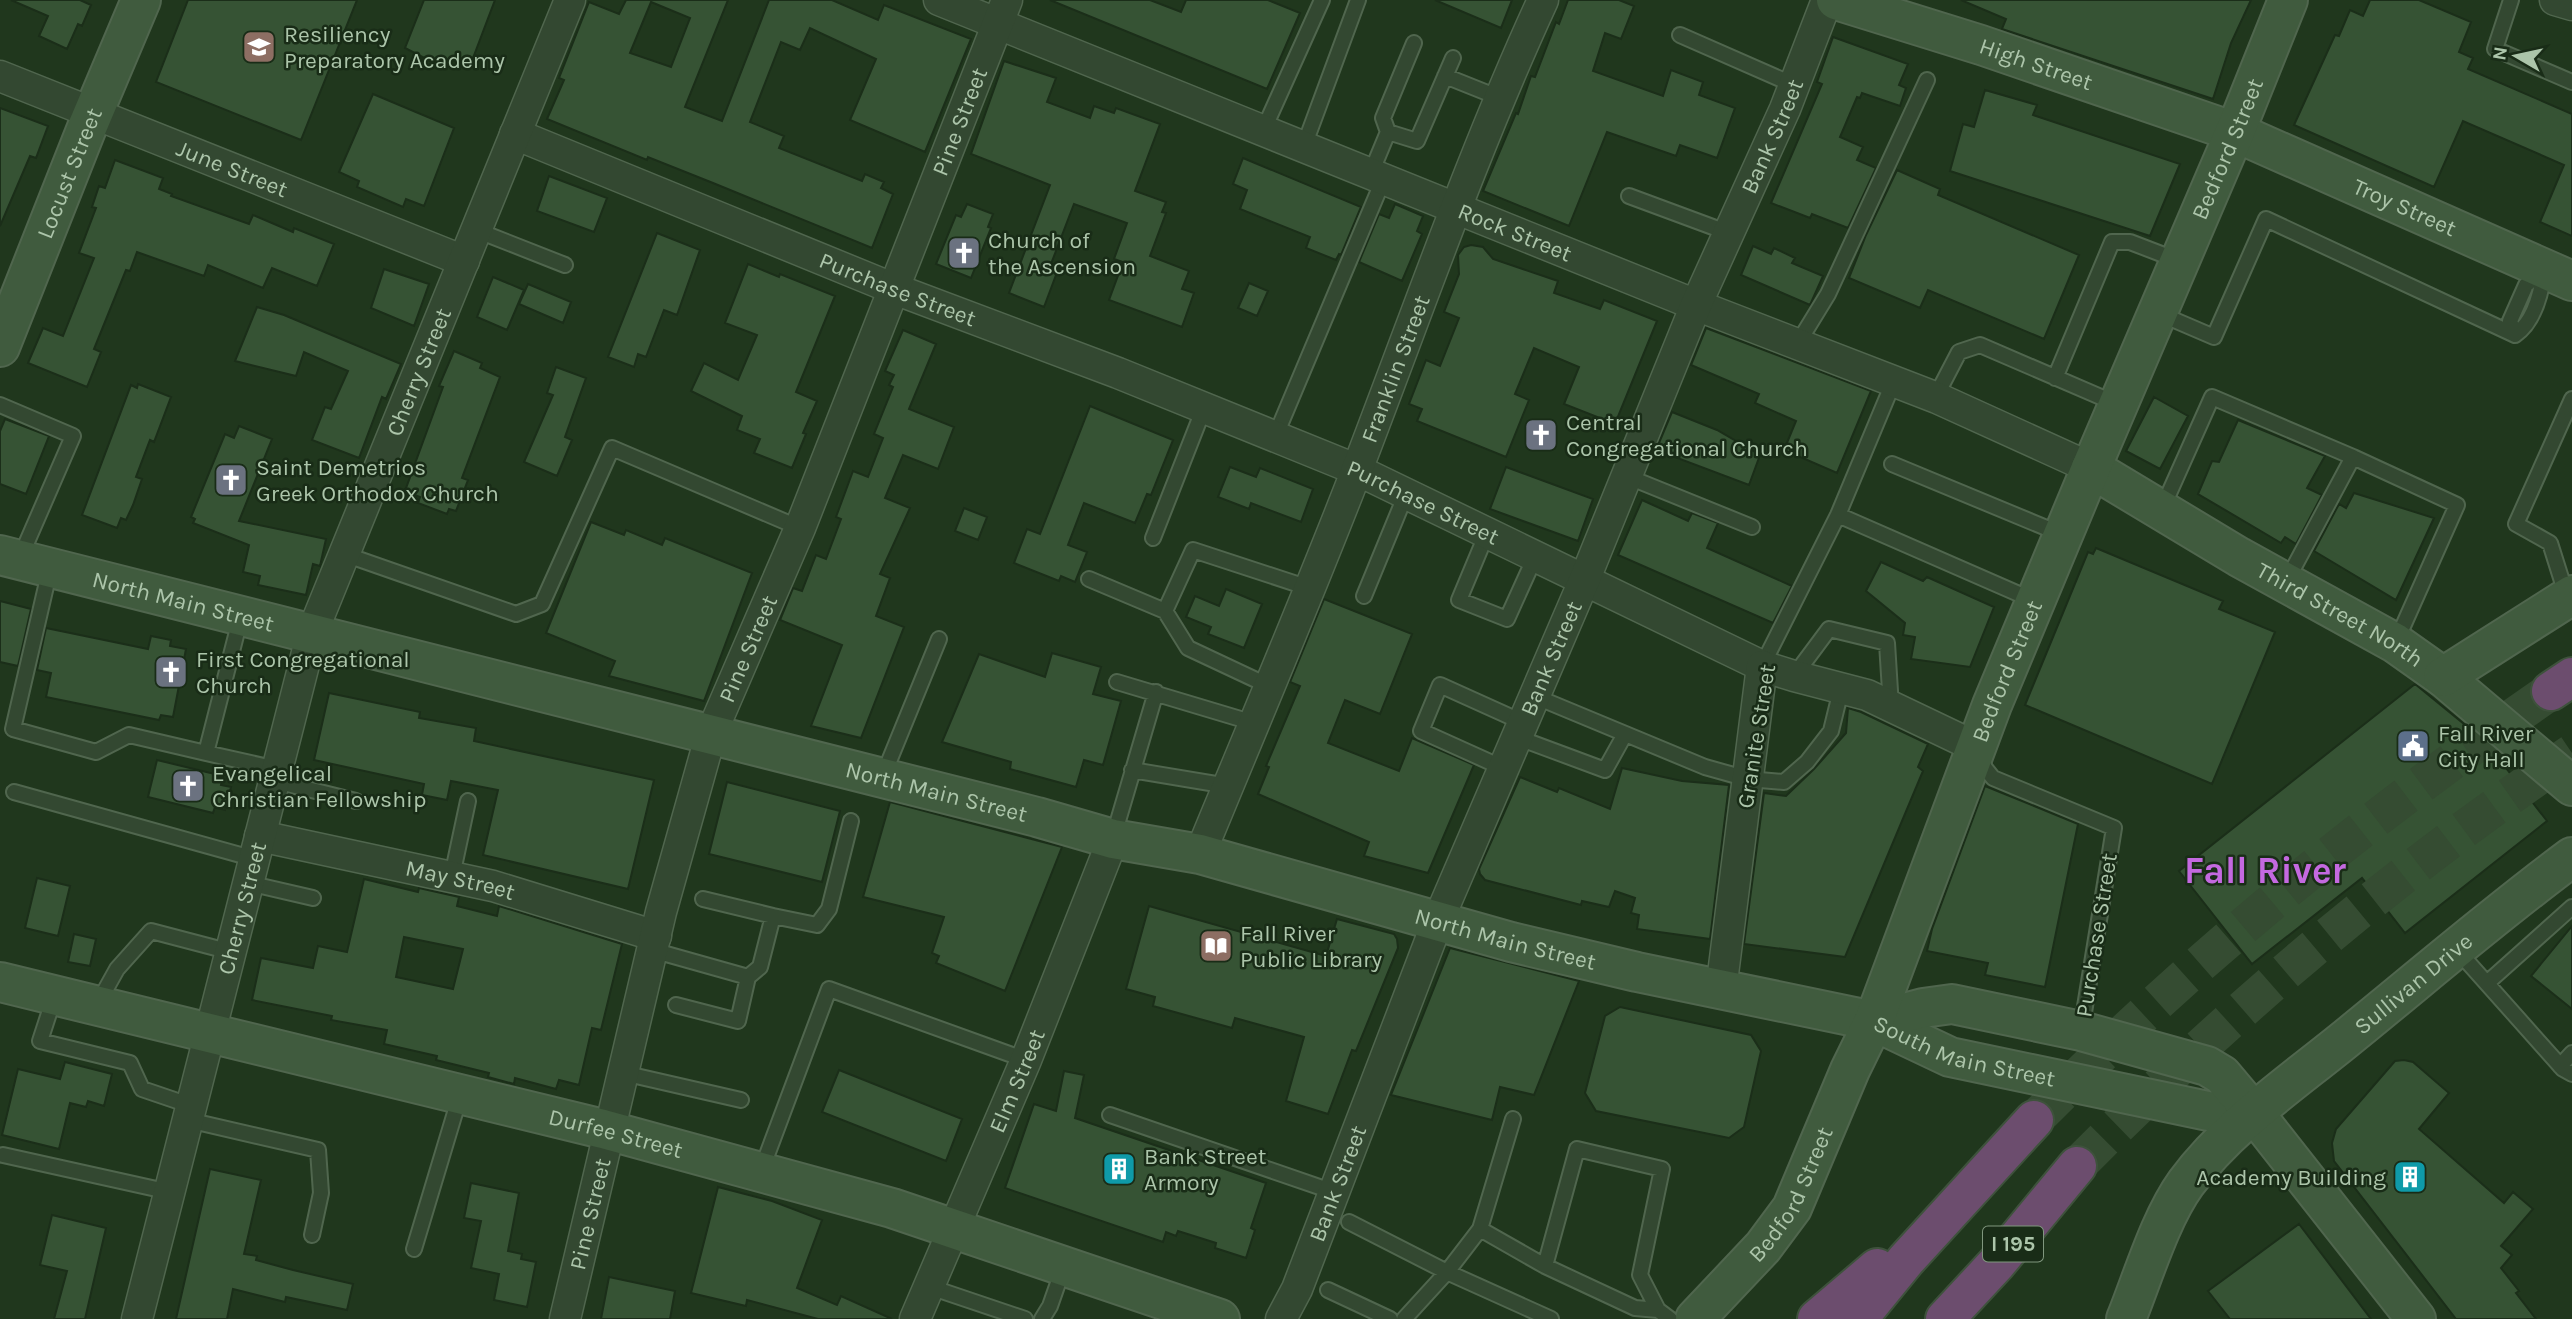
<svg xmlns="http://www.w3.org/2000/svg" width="2572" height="1319" viewBox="0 0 2572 1319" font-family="Karla,sans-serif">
<rect width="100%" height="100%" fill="#20371d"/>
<path fill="#365334" stroke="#1b2e19" stroke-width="2" fill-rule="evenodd" d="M11,0H80L91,5L82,26L78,24L67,49L39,36L48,16Z
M188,0H357L301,140L156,82Z
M424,0H495L470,66L455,60L445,64H436L405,48Z
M626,0H728L685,107L722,121L769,0H832L878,20L884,5L971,39L925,152L850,120L876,59L810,28L800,50L781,42L750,122L784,136L779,148L862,181L865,174L884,182L881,188L893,194L872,248L713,183L648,157L647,160L547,119L564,80L559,78L589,2L619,14ZM651,2L690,18L671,67L630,53Z
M1050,0H1150L1181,12L1186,0H1268L1300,13L1267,89Z
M1435,0H1512L1501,28Z
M1568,0H1619L1634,6L1621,39L1605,33L1593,71L1663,96L1671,70L1703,82L1699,95L1735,108L1717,158L1680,145L1676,156L1607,132L1569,226L1483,191L1516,113L1518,114L1531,76L1535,77L1556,22L1559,24Z
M1961,0H2251L2231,43L2213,99L2002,29L2006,19Z
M2370,0H2419L2471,22L2459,52L2473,58L2468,69L2572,114V236L2540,222L2564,165L2463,121L2434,187L2294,125L2335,35L2339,36L2350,10L2363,16Z
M1833,37L1908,64L1899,85L1906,88L1900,106L1862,93L1860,98L1857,97L1840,137L1863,147L1857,160L1876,168L1848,228L1812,214L1810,218L1771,203L1822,84L1817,82Z
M1004,61L1056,78L1047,102L1090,118L1094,106L1114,113L1116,108L1160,124L1135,191L1166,202L1162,212L1166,213L1150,256L1189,271L1182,289L1194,293L1182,327L1109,300L1123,262L1114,259L1127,223L1074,204L1051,264L1059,267L1044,307L1009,293L1050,185L971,154Z
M1985,90L2037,105L2033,115L2180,164L2150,236L1950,171L1963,124L1974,127Z
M373,94L454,128L424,206L406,199L403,207L357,187L359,181L339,172Z
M0,108L48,126L36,158L30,156L0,226Z
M1243,158L1361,207L1341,255L1339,254L1336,260L1306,248L1310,237L1240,209L1247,190L1233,184Z
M115,160L163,178L159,189L172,194L171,196L249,224L253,215L293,232L294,228L334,244L317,286L272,268L263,288L208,265L204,276L137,252L130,271L126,270L94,349L101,352L87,387L28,363L43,328L63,336L94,258L79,253L96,208L92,207L99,186L105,188Z
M1897,170L1940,189L1938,195L2079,255L2044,339L1928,290L1920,308L1849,278L1866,235Z
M549,176L607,198L594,232L537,211Z
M967,204L993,214L988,227L991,228L971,278L936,264L956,215L961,217Z
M1395,204L1423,216L1417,231L1422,234L1402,281L1359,262L1379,214L1389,218Z
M657,233L700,250L677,315L664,310L646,357L638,354L634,367L608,357Z
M1471,245L1483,247L1493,259L1558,281L1554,293L1600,309L1604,300L1657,321L1615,424L1564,404L1579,367L1534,348L1515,394L1529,400L1506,457L1417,421L1422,409L1409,404L1426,360L1440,366L1459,318L1444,312L1459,274L1458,255L1464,247Z
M1753,246L1771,254L1774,248L1795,258L1792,263L1823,276L1810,305L1741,275Z
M748,264L779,277L780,274L835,296L796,392L817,401L803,433L806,434L792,468L754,453L760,439L737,430L742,416L691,391L704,363L738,380L757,335L725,323Z
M384,269L429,284L414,326L371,308Z
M493,277L524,290L507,330L477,317Z
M1249,283L1268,291L1257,316L1238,308Z
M528,284L571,302L563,323L519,304Z
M257,307L284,315L401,364L386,399L382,397L359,458L312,440L325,407L331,409L348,371L304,352L296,376L235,361Z
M1706,328L1871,391L1837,473L1784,450L1796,421L1755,403L1759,394L1691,365Z
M903,330L936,344L909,409L954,427L938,469L903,455L885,498L910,508L880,574L890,578L876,616L904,627L861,738L811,726L842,645L780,620L793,588L802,591L816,555L826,559L841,519L836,517L853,471L868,477L883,438L874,434L893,387L889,385L894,375L885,371Z
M454,351L482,363L480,368L500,377L462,478L468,480L456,511L449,509L447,514L418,503L420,497L405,491L443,387L439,386Z
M556,367L586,378L565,437L572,440L557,476L524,462L553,395L547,393Z
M138,384L171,397L154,442L150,440L136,477L142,479L133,505L126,520L121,518L117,528L82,515L131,385L137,388Z
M2154,397L2188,416L2160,469L2126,451Z
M1090,406L1173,440L1151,495L1147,494L1135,523L1084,503L1068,545L1087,552L1075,582L1061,576L1059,581L1014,563L1027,529L1040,534Z
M1672,412L1717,430L1760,455L1749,485L1656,450Z
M5,419L49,436L26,494L0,484V431Z
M2238,420L2325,456L2307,488L2322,495L2296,544L2285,537L2281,543L2198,494L2212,461L2219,462Z
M239,426L272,439L239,521L326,539L320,566L313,564L306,595L258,585L260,576L243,572L249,545L193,523L195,519L191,517L225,434L234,438Z
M1230,467L1256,477L1260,468L1313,489L1301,522L1251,503L1249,509L1218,497Z
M1506,467L1593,499L1578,541L1490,509Z
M2354,493L2434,518L2396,600L2314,551L2339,504L2346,508Z
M1642,500L1688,521L1692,513L1718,523L1707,548L1792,586L1773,623L1618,555Z
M964,508L987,517L978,540L955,531Z
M591,522L624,535L626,530L662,545L665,538L752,573L704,701L609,676L615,661L546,633Z
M2096,548L2223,601L2219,609L2275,632L2212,784L2025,705L2088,552L2093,554Z
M1881,562L1923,581L1927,577L1994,607L1970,667L1911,659L1915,637L1903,635L1905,623L1866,591Z
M1226,589L1262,604L1244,648L1208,634L1211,627L1186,617L1195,596L1219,606Z
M1324,599L1412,634L1380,714L1345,700L1328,743L1399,771L1412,738L1474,765L1428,873L1364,856L1369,842L1258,794L1269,767L1266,766L1300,686L1290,682Z
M0,601L31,609L18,666L0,662Z
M46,628L148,649L151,636L171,640L170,646L186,649L173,717L161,715L159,720L46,697L51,673L37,670Z
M1052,653L1101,667L1093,694L1121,701L1103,765L1084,760L1076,787L1010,769L1011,762L942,742L979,654L1045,677Z
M2415,684L2486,742L2547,821L2405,933L2362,878L2252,964L2179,871Z
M329,693L420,712L419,718L476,728L474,741L654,780L628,889L483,855L498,790L451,781L447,800L422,795L424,784L314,760Z
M1848,708L1861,712L1928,744L1918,767L1923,771L1845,957L1744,944L1764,793L1786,796L1814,769L1846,733Z
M157,760L223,776L221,785L231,787L225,810L215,807L213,813L148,797Z
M1622,768L1682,781L1729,785L1710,939L1637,929L1639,915L1631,913L1635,898L1615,891L1609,907L1582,901L1581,905L1485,880L1480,874L1479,869L1520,777L1557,792L1559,788L1610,809Z
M727,782L840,811L822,882L709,854Z
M1985,786L2078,824L2045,987L1985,975L1988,963L1927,951L1932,929Z
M890,802L1062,847L1005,991L936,963L939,956L932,953L944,917L863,897Z
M37,878L70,886L58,936L25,928Z
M364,879L418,892L419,888L459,897L457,906L497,916L499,906L622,944L601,1030L592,1028L579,1085L559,1080L556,1089L515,1078L514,1084L488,1077L489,1073L436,1060L437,1056L384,1044L387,1030L331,1020L332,1016L252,1000L261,958L313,968L318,946L347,952ZM404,937L463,949L453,989L396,977Z
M1149,906L1326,956L1337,919L1394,934L1397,939L1398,948L1356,1051L1352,1050L1328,1114L1286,1101L1304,1037L1235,1018L1232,1028L1153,1006L1155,997L1126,989Z
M2572,926V1009L2531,976Z
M74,934L96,939L90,966L68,962Z
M1450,948L1579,981L1534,1095L1500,1087L1492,1120L1391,1095Z
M1620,1007L1751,1035L1761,1051L1744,1127L1729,1138L1596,1111L1585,1093L1605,1016Z
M2404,1060L2413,1062L2449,1093L2419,1129L2504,1203L2513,1192L2533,1209L2501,1246L2512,1255L2501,1268L2519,1291L2516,1293L2536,1319H2456L2334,1161L2332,1143L2336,1129L2395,1061Z
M65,1062L112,1074L104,1106L88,1101L86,1107L70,1103L59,1149L2,1135L18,1069L60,1079Z
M839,1070L962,1119L946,1161L822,1112Z
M1064,1071L1084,1075L1075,1118L1266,1183L1251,1228L1255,1230L1246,1258L1215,1248L1216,1243L1178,1231L1176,1236L1166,1232L1163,1242L1005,1188L1034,1104L1056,1111Z
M210,1169L261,1180L244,1254L257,1256L256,1260L293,1270L353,1284L347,1310L286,1297L285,1302L233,1289L227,1319H176Z
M471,1183L519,1193L508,1251L522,1254L521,1259L536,1262L527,1307L494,1300L499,1274L471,1268L481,1221L464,1218Z
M718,1187L772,1201L822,1220L797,1288L837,1305L841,1296L892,1319H818L747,1300L746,1306L691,1293Z
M52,1215L106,1228L85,1319H54L67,1271L40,1265Z
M2299,1224L2371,1319H2230L2208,1291Z
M609,1277L675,1291L670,1319H601Z"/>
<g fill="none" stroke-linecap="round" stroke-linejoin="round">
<path stroke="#354c32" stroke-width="38" stroke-dasharray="38 19" stroke-linecap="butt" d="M2034,1120C2193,960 2365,819 2551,691
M2077,1166C2229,1013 2393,874 2572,753"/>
<defs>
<path id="lane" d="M2511,0L2495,49L2572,82
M1680,35L1794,85
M1445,76L1500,98
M1263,131L1322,0
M1388,132L1383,118L1414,43
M1304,146L1358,0
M1371,173L1388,132L1417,141L1453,58
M1629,196L1729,233
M476,230L565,265
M2158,313L2214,337L2266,219L2515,335
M2515,335L2510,321L2526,285L2542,271
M2515,335C2534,322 2541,294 2544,272
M1798,343L1828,294L1927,80
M2055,378L2112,242H2130L2177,260
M1935,398L1959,352L1980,345L2117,404
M0,405L73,436L20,558
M1275,437L1384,178
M1892,464L2061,534
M1626,476L1752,527
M2162,509L2212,397L2353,457L2457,505L2396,642
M1838,515L2035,601
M1487,533L1459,600L1507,619L1535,557
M1153,538L1204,408
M344,554L516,614L542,604L612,448L800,528
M50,569L13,729L96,752L129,735L206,753L241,616
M1089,579L1165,611L1193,550L1309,588
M2286,582L2353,457
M1364,596L1406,494
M2567,597L2550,543L2516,524L2572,399
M1165,611L1188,648L1269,686
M1762,666L1838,515L1894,381
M1794,676L1829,629L1887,643L1891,707
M1117,682L1254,723
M1534,696L1705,767L1748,779L1784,782L1807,762L1831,731L1841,690
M1516,737L1605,770L1625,734
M206,753L277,769
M1979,754L1985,768L1993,778L2114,828L2081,1031
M1503,768L1421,731L1440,685L1522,722
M1132,770L1228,786
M883,776L939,639
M275,781L356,801
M14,792L255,859
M1113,838L1156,692
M452,876L468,801
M248,883L313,898
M703,899L773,916
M652,950L748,977L738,1021L676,1005
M2457,950L2563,1069L2572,1074
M748,977L760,967L773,916L817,925L829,909L851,821
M2487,983L2572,907
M54,998L40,1041L130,1063L142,1089L192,1106
M97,1005L117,969L151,931L231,952
M2560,1066L2572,1053
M623,1073L741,1100
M1110,1115L1334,1192
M188,1120L318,1150L321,1193L312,1235
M3,1155L170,1192
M761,1171L829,989L1026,1060
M1349,1222L1447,1272L1551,1319
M1480,1229L1513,1119
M414,1249L460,1096
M930,1287L1025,1319
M1328,1290L1390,1319
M1658,1310L1635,1308L1545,1266L1577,1149L1662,1169L1640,1275L1658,1310L1670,1319
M1042,1319L1050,1306L1064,1266
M1404,1319L1447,1272L1480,1229L1545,1266"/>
<g id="street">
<path id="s1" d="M939,0L1696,305L1937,398L2091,468"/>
<path d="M2555,0L2572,5"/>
<path id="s2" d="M0,76L464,261"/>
<path id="s3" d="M515,134L892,288L1118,373L1355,469L1762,666L1794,676L1867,695L1976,747"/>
<path id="s4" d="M260,836L493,886L656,936"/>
<path id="s5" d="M1200,854C1253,725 1308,597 1358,467C1418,311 1473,152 1543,0"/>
<path d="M1721,990L1762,666"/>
<path id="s6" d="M137,1319L312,633L570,0"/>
<path id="s7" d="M565,1319L661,912L711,734L800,528L1007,0"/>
<path id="s8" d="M915,1319L1026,1060L1113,839"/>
<path id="s9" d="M1281,1319L1297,1289L1437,923L1584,581L1696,305L1785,109L1827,0"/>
</g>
<g id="secondary">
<path id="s10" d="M1836,0L1981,45L2235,132L2572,281"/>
<path id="s11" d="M0,347L86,130L141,0"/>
<path id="s12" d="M2091,468L2239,557L2395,643L2443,677L2572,786"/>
<path id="s13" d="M0,555L1037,817L1113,839L1200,854L1511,942L1637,972L1874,1021L1950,1057L2208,1111L2254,1113"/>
<path d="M2443,677L2572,595"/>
<path id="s14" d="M0,982L603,1129L892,1208L1220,1319"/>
<path d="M1874,1021L1923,1008L1952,1004L2081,1031L2207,1066L2222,1075L2254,1113L2416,1319"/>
<path id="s15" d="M1695,1319L1763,1247L1792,1208L1850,1070L1874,1021L1992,705L2091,468L2235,132L2288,0"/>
<path id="s16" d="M2126,1319C2143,1277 2160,1219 2186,1183C2229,1125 2293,1082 2348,1037C2422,977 2495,914 2572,857"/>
</g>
<path id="highway" d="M2551,691L2572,677
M1817,1319L1877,1268
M1858,1319L1906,1260L2034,1120
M1945,1319L1997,1263L2077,1166"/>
</defs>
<use href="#lane" stroke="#50664e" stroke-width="18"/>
<use href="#street" stroke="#50664e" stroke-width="33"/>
<use href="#secondary" stroke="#50664e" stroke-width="42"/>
<use href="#highway" stroke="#3e523c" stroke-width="42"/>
<use href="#lane" stroke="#334831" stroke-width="14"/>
<use href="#street" stroke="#334831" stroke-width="30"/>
<use href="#secondary" stroke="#405b3e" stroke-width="38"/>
<use href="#highway" stroke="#6c4d6e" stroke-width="38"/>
</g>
<defs>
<symbol id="school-square" viewBox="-11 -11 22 22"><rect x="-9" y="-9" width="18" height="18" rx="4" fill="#8d6e63" stroke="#192c17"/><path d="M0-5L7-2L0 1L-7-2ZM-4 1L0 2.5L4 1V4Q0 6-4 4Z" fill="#fff"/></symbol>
<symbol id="church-square" viewBox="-11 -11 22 22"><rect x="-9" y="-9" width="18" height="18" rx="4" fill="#6b7280" stroke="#192c17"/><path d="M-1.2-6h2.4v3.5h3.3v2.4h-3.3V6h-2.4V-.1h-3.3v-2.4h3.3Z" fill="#fff"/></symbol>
<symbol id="civic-square" viewBox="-11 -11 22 22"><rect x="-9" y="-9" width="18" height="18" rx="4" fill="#5c6f8a" stroke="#192c17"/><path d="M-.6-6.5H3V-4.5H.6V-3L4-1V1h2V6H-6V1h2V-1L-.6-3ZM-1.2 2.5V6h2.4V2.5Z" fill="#fff"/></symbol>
<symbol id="library-square" viewBox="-11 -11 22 22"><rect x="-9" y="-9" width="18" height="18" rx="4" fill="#8d6e63" stroke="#192c17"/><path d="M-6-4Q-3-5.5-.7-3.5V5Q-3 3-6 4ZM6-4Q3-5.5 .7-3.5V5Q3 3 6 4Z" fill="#fff"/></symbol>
<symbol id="building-square" viewBox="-11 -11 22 22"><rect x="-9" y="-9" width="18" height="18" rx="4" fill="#0f9aa8" stroke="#192c17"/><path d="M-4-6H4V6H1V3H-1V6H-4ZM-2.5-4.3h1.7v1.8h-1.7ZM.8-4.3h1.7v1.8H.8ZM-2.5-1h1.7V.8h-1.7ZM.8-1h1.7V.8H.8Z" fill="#fff"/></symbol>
</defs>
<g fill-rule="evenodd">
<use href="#school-square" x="240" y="28" width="38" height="38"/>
<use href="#church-square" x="945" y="234" width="38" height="38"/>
<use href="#church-square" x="1522" y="416" width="38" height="38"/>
<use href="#church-square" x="212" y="461" width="38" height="38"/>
<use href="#church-square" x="152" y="653" width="38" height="38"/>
<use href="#civic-square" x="2394" y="727" width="38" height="38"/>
<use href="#church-square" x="169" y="767" width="38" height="38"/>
<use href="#library-square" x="1197" y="927" width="38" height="38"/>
<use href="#building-square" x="1100" y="1150" width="38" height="38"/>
<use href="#building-square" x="2391" y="1158" width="38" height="38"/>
</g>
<g text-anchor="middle" stroke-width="5" stroke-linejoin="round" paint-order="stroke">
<rect fill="#192c17" stroke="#80977e" stroke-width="2" x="1983" y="1226.5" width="60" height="35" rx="5"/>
<g font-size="21" font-weight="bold" fill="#acc5aa">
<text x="2013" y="1251">I 195</text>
</g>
<g font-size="23" fill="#acc5aa" stroke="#192c17" text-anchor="start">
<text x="284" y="42">Resiliency<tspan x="284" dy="26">Preparatory Academy</tspan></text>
<text x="988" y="248">Church of<tspan x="988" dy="26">the Ascension</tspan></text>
<text x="1566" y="430">Central<tspan x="1566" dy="26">Congregational Church</tspan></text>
<text x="256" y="475">Saint Demetrios<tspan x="256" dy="26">Greek Orthodox Church</tspan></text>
<text x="196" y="667">First Congregational<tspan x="196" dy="26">Church</tspan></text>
<text x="2438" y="741">Fall River<tspan x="2438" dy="26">City Hall</tspan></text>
<text x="212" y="781">Evangelical<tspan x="212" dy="26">Christian Fellowship</tspan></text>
<text x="1240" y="941">Fall River<tspan x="1240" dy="26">Public Library</tspan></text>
<text x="1144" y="1164">Bank Street<tspan x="1144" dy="26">Armory</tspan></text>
<text x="2386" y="1185" text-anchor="end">Academy Building</text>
</g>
<g font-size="23" fill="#acc5aa" stroke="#192c17">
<text dy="8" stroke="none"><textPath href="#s10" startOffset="210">High Street</textPath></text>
<text dy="8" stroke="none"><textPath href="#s7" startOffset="1264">Pine Street</textPath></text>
<text dy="8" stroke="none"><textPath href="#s9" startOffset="1281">Bank Street</textPath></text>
<text dy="8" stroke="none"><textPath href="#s15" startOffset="1293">Bedford Street</textPath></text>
<text dy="8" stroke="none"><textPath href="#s2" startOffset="250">June Street</textPath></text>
<text dy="8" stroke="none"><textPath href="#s11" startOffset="187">Locust Street</textPath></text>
<text dy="8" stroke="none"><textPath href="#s10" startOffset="606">Troy Street</textPath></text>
<text dy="8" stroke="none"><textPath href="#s1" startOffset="621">Rock Street</textPath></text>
<text dy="8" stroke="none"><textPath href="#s3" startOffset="413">Purchase Street</textPath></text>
<text dy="8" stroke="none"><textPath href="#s5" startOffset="523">Franklin Street</textPath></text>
<text dy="8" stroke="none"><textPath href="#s6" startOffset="990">Cherry Street</textPath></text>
<text dy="8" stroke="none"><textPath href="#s3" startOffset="980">Purchase Street</textPath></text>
<text dy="8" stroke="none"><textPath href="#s13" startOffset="189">North Main Street</textPath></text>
<text dy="8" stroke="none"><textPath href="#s12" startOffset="289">Third Street North</textPath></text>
<text dy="8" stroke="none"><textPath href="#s7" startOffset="696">Pine Street</textPath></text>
<text dy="8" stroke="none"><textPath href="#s9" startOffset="714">Bank Street</textPath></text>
<text dy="8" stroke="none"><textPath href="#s15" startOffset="726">Bedford Street</textPath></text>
<text transform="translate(1756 736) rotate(-81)" y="8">Granite Street</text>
<text dy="8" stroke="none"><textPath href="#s13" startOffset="966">North Main Street</textPath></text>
<text dy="8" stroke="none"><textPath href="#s4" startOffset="205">May Street</textPath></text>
<text dy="8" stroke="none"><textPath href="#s6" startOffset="424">Cherry Street</textPath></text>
<text transform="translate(2096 935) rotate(-81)" y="8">Purchase Street</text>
<text dy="8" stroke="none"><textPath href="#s13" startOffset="1554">North Main Street</textPath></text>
<text dy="8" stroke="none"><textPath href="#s16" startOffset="452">Sullivan Drive</textPath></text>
<text dy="8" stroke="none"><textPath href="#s13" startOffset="2028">South Main Street</textPath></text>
<text dy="8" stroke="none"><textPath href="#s8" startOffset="259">Elm Street</textPath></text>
<text dy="8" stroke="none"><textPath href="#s14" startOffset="634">Durfee Street</textPath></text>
<text dy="8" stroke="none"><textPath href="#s9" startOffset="147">Bank Street</textPath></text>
<text dy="8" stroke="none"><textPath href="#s15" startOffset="159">Bedford Street</textPath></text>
<text dy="8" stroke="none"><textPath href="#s7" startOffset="108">Pine Street</textPath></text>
</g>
<g font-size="37" font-weight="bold" fill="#c469e0" stroke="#192c17">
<text x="2265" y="883">Fall River</text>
</g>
</g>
<g transform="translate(2516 56) rotate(279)" stroke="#192c17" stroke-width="5" paint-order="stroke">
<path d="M0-5L12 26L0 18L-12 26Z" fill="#acc5aa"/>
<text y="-10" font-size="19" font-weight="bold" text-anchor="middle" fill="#acc5aa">N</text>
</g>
</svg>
